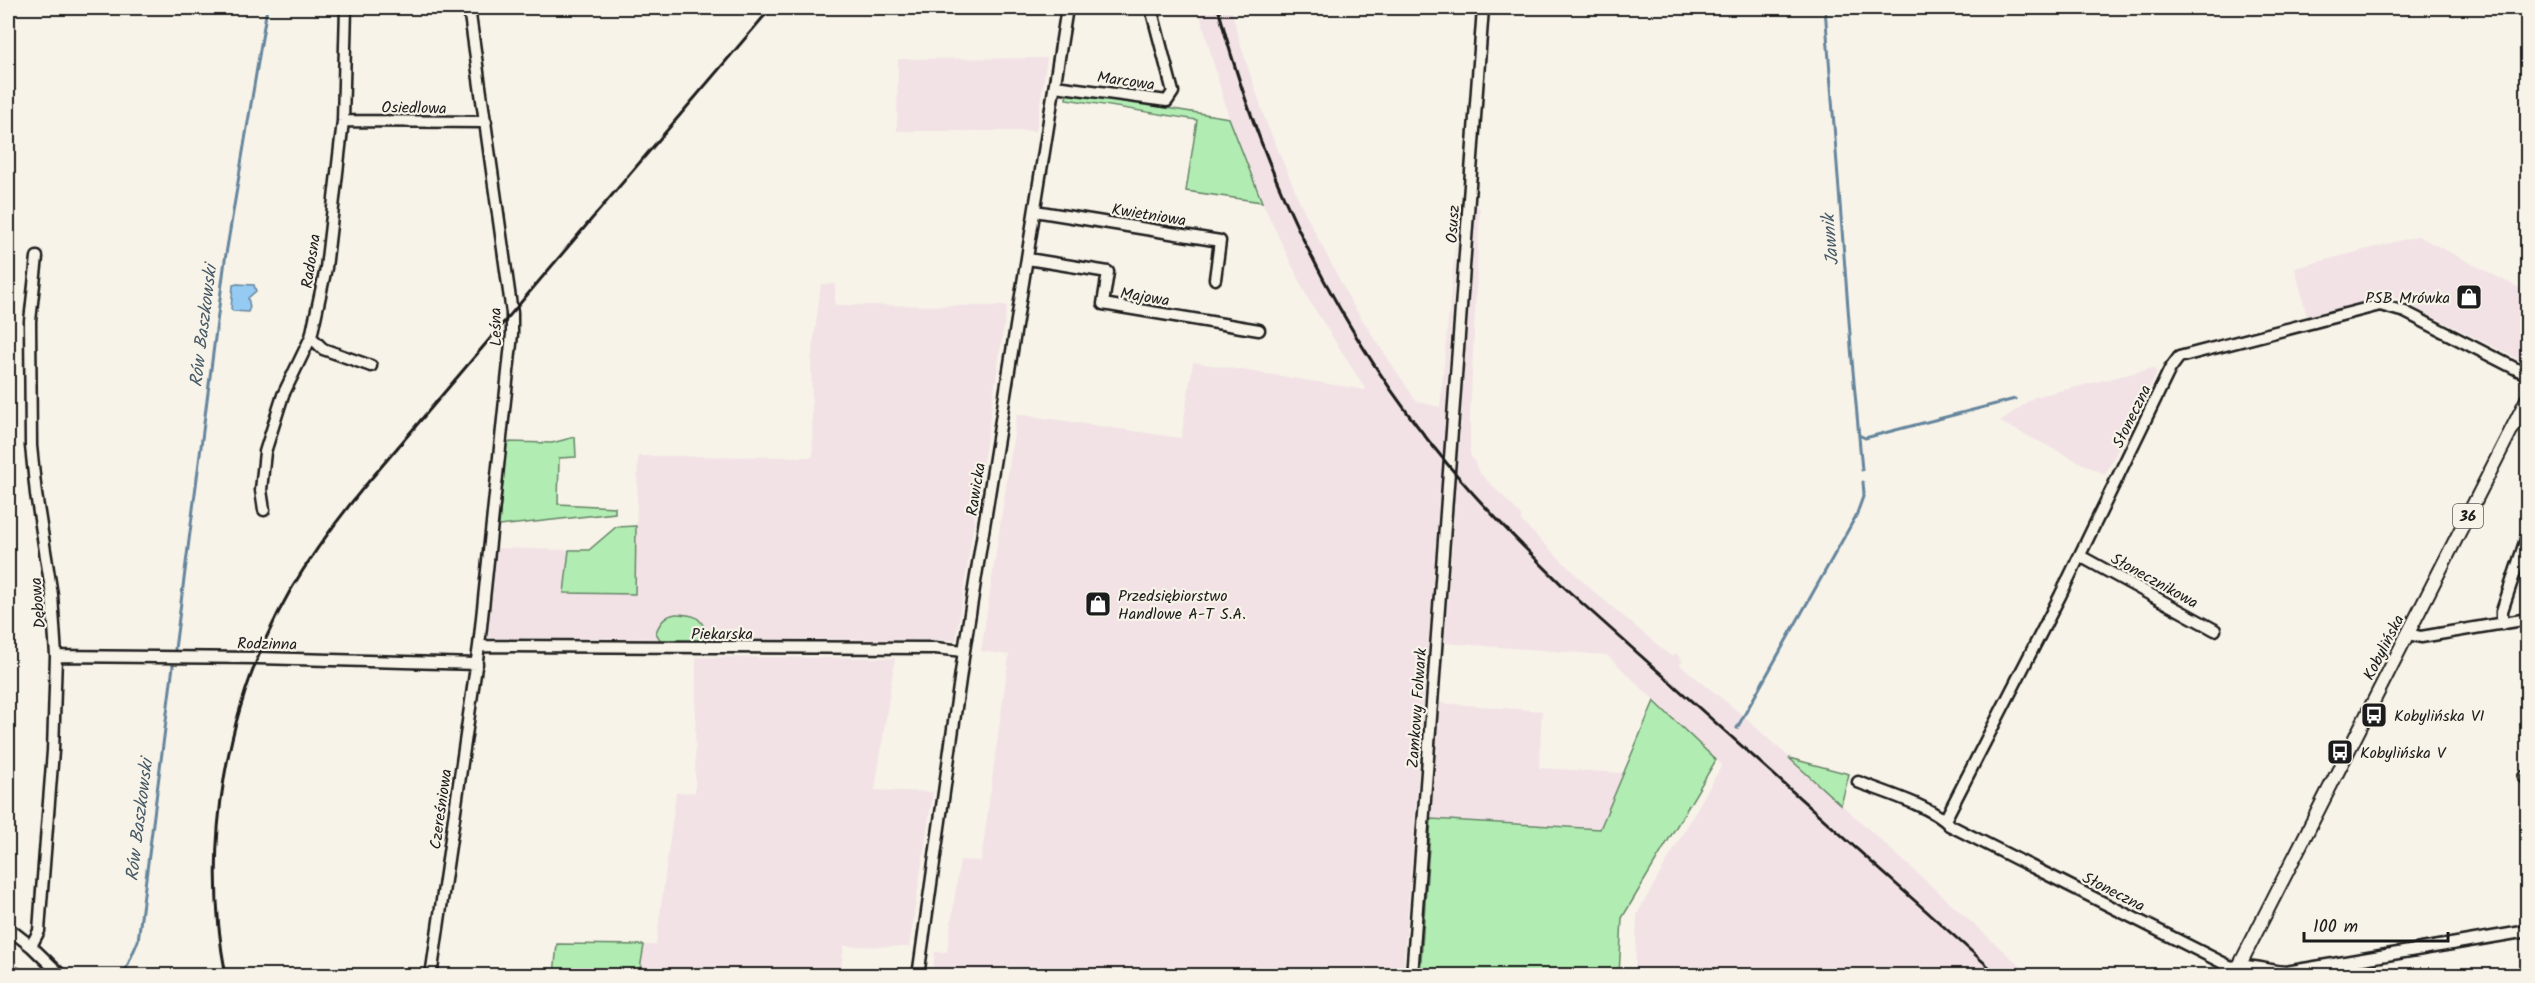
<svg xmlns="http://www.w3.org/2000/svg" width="2535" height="983" viewBox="0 0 2535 983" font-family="Kalam,sans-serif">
<rect width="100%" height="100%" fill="#f7f3e8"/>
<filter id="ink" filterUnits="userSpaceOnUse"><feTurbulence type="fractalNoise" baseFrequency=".0167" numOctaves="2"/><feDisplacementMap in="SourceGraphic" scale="12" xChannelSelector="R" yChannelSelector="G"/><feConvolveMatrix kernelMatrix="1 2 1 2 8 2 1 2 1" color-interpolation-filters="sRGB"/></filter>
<g filter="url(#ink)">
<path fill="#f2e2e6" d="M1198,8H1231L1240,43L1266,122L1303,209L1352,304L1416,401L1440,407L1459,204L1444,430L1459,447L1476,206L1480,209L1470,414V454L1480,473L1521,515V521L1592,590L1672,657L1676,653L1683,661L1680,665L1740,713L2030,975H1635L1637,914L1722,765L1607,655L1445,643L1455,503L1440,486L1403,975L932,976L935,952H947L960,860L981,861L1009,655L981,651L1017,414L1181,438L1193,362L1366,390L1307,297L1262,202L1229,118Z
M1047,58L1036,131H897L898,59Z
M2418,236L2527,292L2526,363L2389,295L2307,316L2295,268Z
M821,284H835V305L1007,306L956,640L488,638L497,548L569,550L564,593L635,594L638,456L813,457L811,362Z
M2154,368L2157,373L2105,475L2000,422L2034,397Z
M696,657L895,658L875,790L933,792L909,947L844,946L840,975L639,976L644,945H656L676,793L695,792Z
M1440,703L1542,711L1539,768L1623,773L1600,829L1431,819Z"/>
<path fill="#b1edb2" stroke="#668467" stroke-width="1.5" d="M1067,92L1229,118L1262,202L1186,191L1197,120L1066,99Z
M575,437L576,457L559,458L558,504L615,507V513L499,526L506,442L552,443Z
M636,526L635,594L564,593L569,550H589L616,527Z
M676,614C693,615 701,615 706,633L701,643H662L656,633C659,623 666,615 676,614Z
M1654,701L1716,760L1622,918L1619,975H1420L1431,819L1600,829Z
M1789,758L1849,774L1841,805Z
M557,944L644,945L639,975H554Z
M8,963L37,975H15L8,972Z"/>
<path fill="#95cbf3" stroke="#65859d" stroke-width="1.5" d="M237,284L254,285L256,291L248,298L250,307L248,312L233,311L231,309L233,285Z"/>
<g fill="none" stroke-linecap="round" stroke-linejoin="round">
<path stroke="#65859d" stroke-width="3" d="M1825,8L1852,360L1862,470
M1859,435L1865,438L2015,399
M175,649L225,260L267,8
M1737,728L1856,516L1864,494L1863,482
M123,976L138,941L173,666"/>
<defs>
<path id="minor" d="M1055,86L1167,101L1173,92L1151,8
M343,121L486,122
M1035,211L1220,241L1215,279
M1028,259L1108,272L1103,304L1259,330
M311,337L323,349L371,366
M264,510L261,490L265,452L283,395L311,337L326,268L343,121L346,8
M2080,556L2215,630
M2502,624V611L2528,533
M2408,634L2421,637L2528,619
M479,646L935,648L964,651
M56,656L258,658L477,664
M2524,777H2528
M1858,782C1881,791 1934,807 1949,825L2231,967C2249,963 2268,971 2286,972L2528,931
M1945,820L2060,596L2170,369L2179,357L2380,305L2405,312L2528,375
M8,928L31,946L62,976
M31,946L39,931L41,903L53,751L56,656L52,595L36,494L31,446L30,321L37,257
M431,976L479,646L512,334V313L469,8
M918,976L964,651L1067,8
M1412,976L1483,8"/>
<path id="major" d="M2234,976L2528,397"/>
</defs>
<use href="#minor" stroke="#1c1c1c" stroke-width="15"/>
<use href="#major" stroke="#1c1c1c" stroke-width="16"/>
<use href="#minor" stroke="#f7f3e8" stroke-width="10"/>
<use href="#major" stroke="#f7f3e8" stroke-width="12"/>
<path stroke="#1c1c1c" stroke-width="3" d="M1218,8C1262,175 1338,333 1449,466C1485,509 1525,548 1565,588L1999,976
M226,976C201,846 225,705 290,591C312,554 337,520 364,487L771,8"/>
</g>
</g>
<defs>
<symbol id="shop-square" viewBox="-11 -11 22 22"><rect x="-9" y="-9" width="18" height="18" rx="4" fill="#1c1c1c" stroke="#f7f3e8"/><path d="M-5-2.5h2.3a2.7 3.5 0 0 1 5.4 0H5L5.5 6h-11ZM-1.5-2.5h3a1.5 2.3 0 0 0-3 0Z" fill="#fff"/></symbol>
<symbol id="bus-square" viewBox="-11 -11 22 22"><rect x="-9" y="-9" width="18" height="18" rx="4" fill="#1c1c1c" stroke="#f7f3e8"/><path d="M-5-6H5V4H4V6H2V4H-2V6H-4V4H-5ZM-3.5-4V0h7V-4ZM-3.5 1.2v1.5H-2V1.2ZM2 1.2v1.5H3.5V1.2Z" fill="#fff"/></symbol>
</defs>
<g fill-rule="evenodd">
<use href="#shop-square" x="2454" y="282" width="30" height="30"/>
<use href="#shop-square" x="1083" y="589" width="30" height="30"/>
<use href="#bus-square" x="2359" y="700" width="30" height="30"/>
<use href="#bus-square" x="2325" y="737" width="30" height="30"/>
</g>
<g text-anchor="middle" stroke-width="4.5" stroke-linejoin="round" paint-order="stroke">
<rect fill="#f7f3e8" stroke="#5e5c59" stroke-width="1.5" x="2453" y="504" width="30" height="24" rx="4.5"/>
<g font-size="15" font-weight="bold" fill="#1c1c1c">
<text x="2468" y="521">36</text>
</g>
<g font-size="16" fill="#1c1c1c" stroke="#f7f3e8">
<text transform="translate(1126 80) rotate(8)" y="6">Marcowa</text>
<text transform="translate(414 107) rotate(1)" y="6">Osiedlowa</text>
<text transform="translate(1149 214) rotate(9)" y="6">Kwietniowa</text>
<text transform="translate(1452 224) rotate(-86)" y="6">Osusz</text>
<text transform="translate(310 261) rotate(-81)" y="6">Radosna</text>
<text transform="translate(1145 296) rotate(9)" y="6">Majowa</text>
<text transform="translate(495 327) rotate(-91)" y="6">Leśna</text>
<text transform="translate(2131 416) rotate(-64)" y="6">Słoneczna</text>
<text transform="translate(975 489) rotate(-81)" y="6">Rawicka</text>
<text transform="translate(2155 580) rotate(29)" y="6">Słonecznikowa</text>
<text transform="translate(37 603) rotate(-95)" y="6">Dębowa</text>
<text x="722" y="639">Piekarska</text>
<text transform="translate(267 643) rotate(1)" y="6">Rodzinna</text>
<text transform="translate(2383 647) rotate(-63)" y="6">Kobylińska</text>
<text transform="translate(1416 708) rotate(-86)" y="6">Zamkowy Folwark</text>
<text transform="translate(440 809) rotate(-82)" y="6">Czereśniowa</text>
<text transform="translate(2114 891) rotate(27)" y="6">Słoneczna</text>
</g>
<g font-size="16" fill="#1c1c1c" stroke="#f7f3e8" text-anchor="start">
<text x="2450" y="303" text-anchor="end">PSB Mrówka</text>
<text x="1118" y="601">Przedsiębiorstwo<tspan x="1118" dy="18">Handlowe A-T S.A.</tspan></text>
<text x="2394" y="721">Kobylińska VI</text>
<text x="2360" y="758">Kobylińska V</text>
</g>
<g font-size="18" font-style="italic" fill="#465967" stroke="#f7f3e8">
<text transform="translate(1830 240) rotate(-95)" y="6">Jawnik</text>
<text transform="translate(203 326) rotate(-83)" y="6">Rów Baszkowski</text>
<text transform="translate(139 820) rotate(-83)" y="6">Rów Baszkowski</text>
</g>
</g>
<rect width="2535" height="983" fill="none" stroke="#f7f3e8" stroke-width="30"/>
<rect x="15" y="15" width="2505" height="953" fill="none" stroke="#1c1c1c" stroke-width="2" filter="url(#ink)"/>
<path d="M2304 932v9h144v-9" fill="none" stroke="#1c1c1c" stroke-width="3"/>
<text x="2313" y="932" font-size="18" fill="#1c1c1c" stroke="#f7f3e8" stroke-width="4.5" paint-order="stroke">100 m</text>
</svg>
